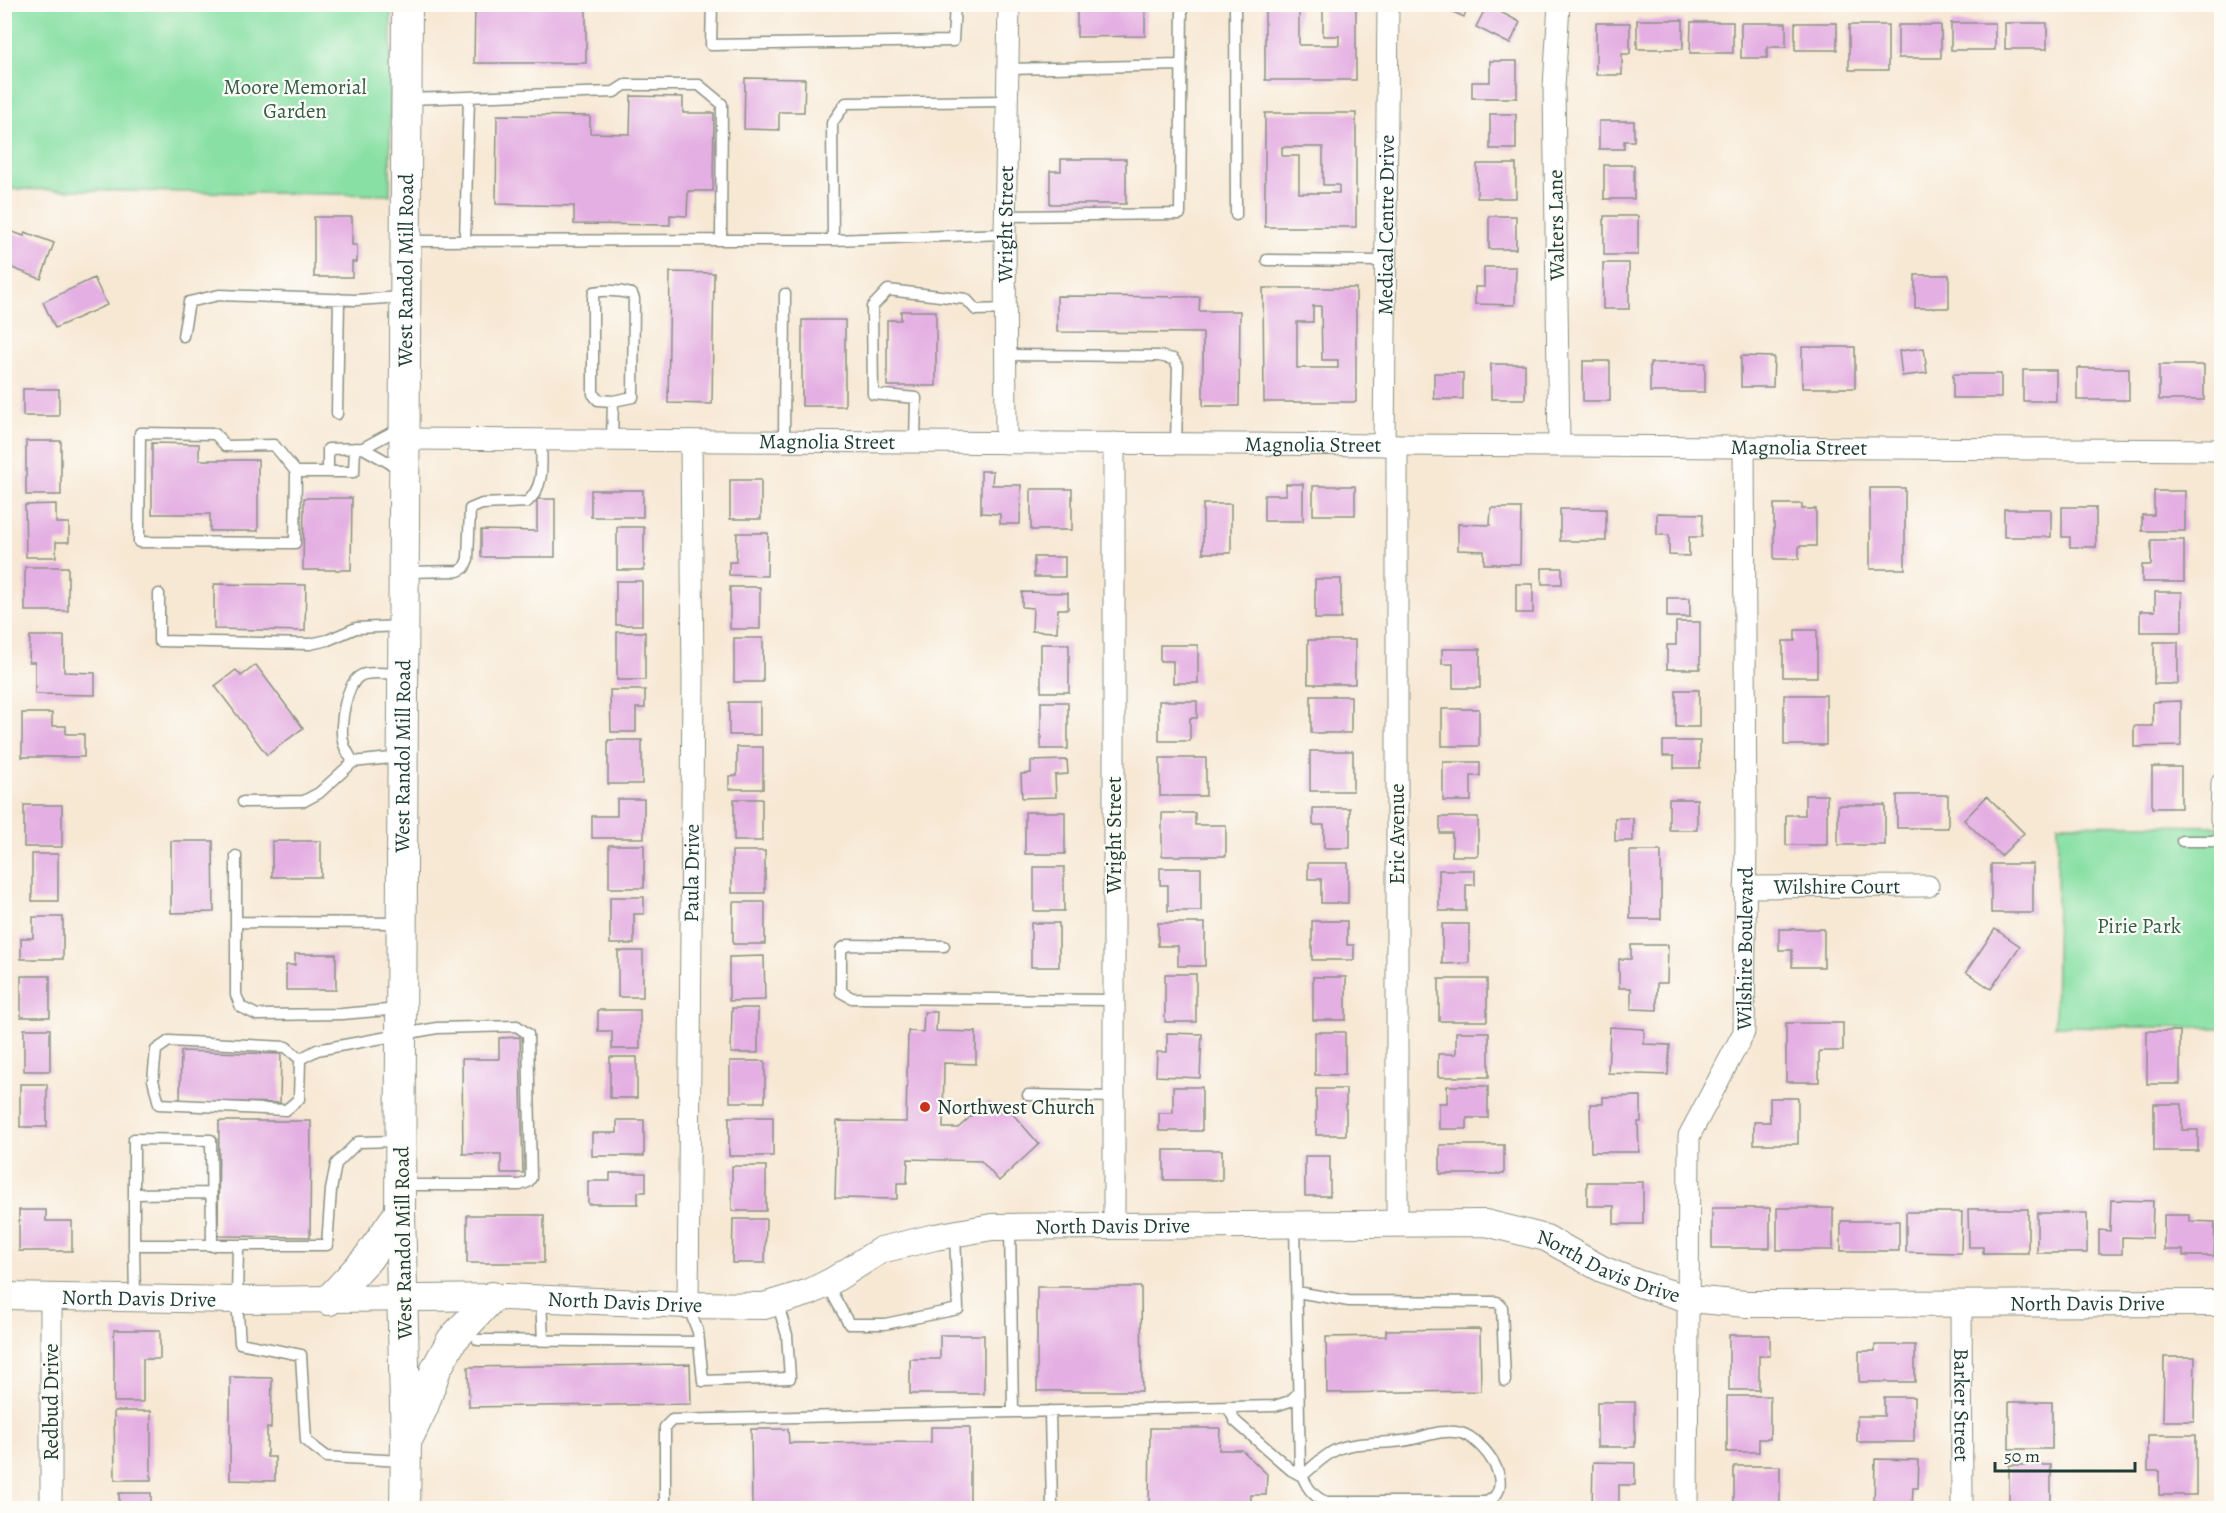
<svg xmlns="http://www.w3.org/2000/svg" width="2226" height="1513" viewBox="0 0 2226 1513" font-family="Alegreya,serif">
<rect width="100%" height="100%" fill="#fdfcf7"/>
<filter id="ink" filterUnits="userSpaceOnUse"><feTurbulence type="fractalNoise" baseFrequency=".0167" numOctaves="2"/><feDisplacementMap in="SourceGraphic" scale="12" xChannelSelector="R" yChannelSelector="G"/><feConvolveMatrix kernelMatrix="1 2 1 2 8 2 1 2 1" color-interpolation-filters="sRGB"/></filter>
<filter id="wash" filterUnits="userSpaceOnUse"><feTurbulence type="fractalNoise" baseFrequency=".008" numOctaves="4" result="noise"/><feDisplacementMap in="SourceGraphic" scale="24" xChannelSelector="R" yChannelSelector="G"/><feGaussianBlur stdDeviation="1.35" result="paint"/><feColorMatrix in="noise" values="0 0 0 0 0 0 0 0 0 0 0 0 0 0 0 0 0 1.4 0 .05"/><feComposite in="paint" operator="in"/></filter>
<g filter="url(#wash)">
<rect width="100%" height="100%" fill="#f7e8d4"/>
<path fill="#89e0a4" stroke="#548e6c" stroke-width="1.5" d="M5,4L391,5L390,195L5,189Z
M2058,824L2221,826V1028L2055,1026Z"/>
<g id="blocks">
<path fill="#e4afe2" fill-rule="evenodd" d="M475,4H586V63H474Z
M1077,4H1145V36L1077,37Z
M1265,4L1299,7V45H1339V36H1323V4H1356V80H1265Z
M1436,4H1469L1464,17Z
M1487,5L1520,22L1510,44L1476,27Z
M1637,20H1683V49H1637Z
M1691,22H1733V53H1690Z
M1596,23H1630V54H1622V75H1596Z
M1741,23H1786V47H1767V58H1741Z
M1795,23H1837V50H1795Z
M1951,23H1995V50H1951Z
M2005,23H2047V49H2005Z
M1849,25H1888V70H1849Z
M1898,25H1941V58H1898Z
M1490,61H1517V98H1472V82H1490Z
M745,78L805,79L804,112H779V130L744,129Z
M631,96L683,97V113H714L713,191H688L687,216L670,215V225L574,224V206L496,204L497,115L590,116V133L630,134Z
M1265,113H1356V227H1265ZM1282,147H1323V185H1339V193H1299V156H1282Z
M1490,114H1516V149H1490Z
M1599,121H1634V141H1624V149H1599Z
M1061,159H1126V204H1050V171H1061Z
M1477,164H1516V198H1477Z
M1604,165H1634V199H1604Z
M1489,216H1516V249H1489Z
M1604,216H1638V255H1604Z
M314,217H352V245H357V262H352V277H314Z
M4,229L24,236L25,232L54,243L41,279L4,265Z
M1603,263H1629V309H1603Z
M1484,267H1516L1515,305L1475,304V287H1484Z
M670,272L714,273L712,404L668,403Z
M1915,275H1949V308H1915Z
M94,278L107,305L55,328L43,302Z
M1263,288H1356V402H1264ZM1313,306H1321L1322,360H1338V368H1297V322H1313Z
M1057,296L1200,297L1199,311H1240L1239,406H1203V333L1057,332Z
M901,311H936V386H887V320H901Z
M802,320H845V406H802Z
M2219,340H2222V399H2219Z
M1802,347H1855V388H1802Z
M1924,348L1927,373L1902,376L1899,351Z
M1741,356L1774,357L1773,387H1741Z
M1583,361H1610V401H1583Z
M1650,363H1705V392H1650Z
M1491,364H1525V399H1491Z
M2159,365H2204V400H2159Z
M2077,368H2129V400H2077Z
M2023,370H2056V401H2023Z
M1434,373H1463V399H1434Z
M1953,374H2001V398H1953Z
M23,389H59V416H23Z
M26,441H61V495H26Z
M152,443L199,444V460H258V531H210V514H152Z
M981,471H993L992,485H1021L1020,524H1000V514L981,513Z
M730,480H761V519H730Z
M1286,484H1303V521H1264V495H1286Z
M1313,486H1355V515H1313Z
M1870,488H1905V569H1870Z
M1031,489H1072V530H1031Z
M591,490H643V517H591Z
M2154,491H2185V531H2142V515H2154Z
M304,498H352L351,570H303Z
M537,499H555V557H481V530L537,531Z
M56,504V523H69V542H56V557H26L25,505Z
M1203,504H1231V553H1203Z
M1774,504H1802V509H1816V546H1799V559H1774Z
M2062,507H2096V547H2070V537H2062Z
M1491,508H1521L1520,564H1484V551L1458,550V524L1490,525Z
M1560,509H1606V541H1560Z
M2004,509H2051V537H2004Z
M1657,513L1703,514L1702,537H1689V556L1669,555V535H1657Z
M617,527H644V570H617Z
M737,533H768L767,576L729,575V562H736Z
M2151,540H2184V582H2142V565H2151Z
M1034,557H1065V577H1034Z
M25,567H68V611H25Z
M1542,568H1562V584H1542Z
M1315,579H1341V619H1315Z
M616,581H642V625H616Z
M214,584L306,585L305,631L214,629Z
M1516,584H1533V613H1516Z
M730,587H760V629H730Z
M1022,592L1068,593V609H1058L1057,632L1032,631L1033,608L1022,607Z
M2155,592H2182V632H2140V611H2155Z
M1667,598H1690V617H1667Z
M1676,622H1700V669H1667V645H1676Z
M1795,630H1817V677H1783V641H1795Z
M617,632H645V680H617Z
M30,636H64V672L95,673V695L35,694V662H29Z
M734,638H763V682H734Z
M1308,640H1355V684H1308Z
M2154,642H2178V684H2154Z
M1041,644H1069V692H1041Z
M1160,645H1198V683H1173V661H1160Z
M1442,649H1480V688H1453V664H1442Z
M256,665L303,728L267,755L215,686L236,670L241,676Z
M610,690H645V708H636V732H611Z
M1676,690H1699V727H1676Z
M1784,695H1826V745H1784Z
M1311,696H1351V733H1311Z
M1159,701H1197V718H1190V741H1159Z
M2181,701V746L2134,747V726H2153V702Z
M729,702H760V735H729Z
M1041,702H1068V749H1041Z
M1442,709H1479V746H1442Z
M22,713H52V726H66V734H84V757H22Z
M608,740H642V784H608Z
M1663,741H1700V768H1674V756H1663Z
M737,747H763V789H729V776H737Z
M1310,751H1353V791H1310Z
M1160,758H1206V796H1160Z
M1067,760L1068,774L1055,775L1056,797L1022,798L1021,774L1031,773V761Z
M1443,762H1480V776H1471V801H1443Z
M2152,767H2181V808H2152Z
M1805,795H1827V845H1786V815H1805Z
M1897,795H1948V828H1897Z
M1987,796L2024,833L2001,856L1964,820Z
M617,799H644V838H592V816H617Z
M734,799H762V841H734Z
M1669,799H1697V830H1669Z
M24,805H62V847H24Z
M1838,805H1885V845H1838Z
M1313,808H1350V848H1324V825H1313Z
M1025,812H1065V854H1025Z
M1162,813H1195V825H1226V856H1162Z
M1440,817H1478V856H1452V833H1440Z
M1615,818H1633V841H1615Z
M171,841H213L214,912L171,913Z
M272,841H321V877H272Z
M609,845H644V888H609Z
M732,851H765V893H732Z
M1630,851H1661V919H1630Z
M32,854H58V901H32Z
M1308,863H1348V903H1321V879H1308Z
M1991,864H2033V913H1991Z
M1034,867H1064V911H1034Z
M1160,868H1201V911H1168V885H1160Z
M1439,870H1475V885H1466V911H1439Z
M610,897H644V914H634V944H610Z
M733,902H765V944H733Z
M33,917H63V959H21V938H33Z
M1312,921H1347V945H1354V960H1312Z
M1031,923H1059V967H1031Z
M1158,923H1205V966H1178V946H1158Z
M1442,924H1469V963L1442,964Z
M1779,929H1824V967H1792V950H1779Z
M1995,929L2020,946L1991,989L1966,972Z
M1631,945H1668L1667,983H1657V1010L1631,1009V988H1619V959H1631Z
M618,951H643V997H618Z
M295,954H336V990H286V965H295Z
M764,956L765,1000L729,1001V957Z
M1165,974H1196V1022H1165Z
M21,976H50V1017H21Z
M1313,977H1346V1020H1313Z
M1439,979H1487V1021H1439Z
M732,1008H758V1053H731Z
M598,1010H640V1049H612V1031H598Z
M924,1012H937L936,1031L976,1032V1064L944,1063L943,1128H958L988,1101L996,1111L1004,1104L1039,1144L999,1181L981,1161L908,1159L907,1183H897V1199L835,1198L837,1121L906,1122L908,1031L923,1032Z
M1786,1023H1843V1051H1819V1082H1786Z
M1610,1027L1644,1029V1044L1670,1045L1668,1075L1608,1073Z
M24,1029H50V1071H24Z
M2147,1031H2180V1084H2147Z
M1315,1032H1345V1075H1315Z
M1456,1032H1489V1077H1438V1054H1456Z
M1167,1033L1202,1034L1200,1078L1156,1076L1157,1052H1167Z
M520,1037L523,1173H501V1154H463L462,1059H499V1038Z
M181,1051L281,1054L280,1103L180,1101Z
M610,1057H637V1098H610Z
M730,1061H765V1102H730Z
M20,1084H47V1127H20Z
M1447,1086H1488V1118H1467V1129H1439V1103H1447Z
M1173,1087H1202V1131H1159V1113H1173Z
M1316,1089H1346V1135H1316Z
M1641,1096V1122H1638L1639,1152H1591L1590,1104H1603V1097Z
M1770,1098H1798V1144H1754V1122H1770Z
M2154,1104H2182V1130H2198V1151H2154Z
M729,1117H773V1156H729Z
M617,1120H644V1156H592V1133H617Z
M219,1121H311L310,1237L218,1236Z
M1440,1145H1504V1174H1440Z
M1164,1150H1222V1180H1164Z
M1305,1156H1330V1196H1305Z
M732,1166H766V1211H732Z
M610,1173H646V1192H638V1204H588V1181H610Z
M1587,1182H1643V1224H1614V1206H1587Z
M2111,1200L2153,1201L2152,1238L2122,1237V1254H2099V1230L2110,1231Z
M1712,1208H1770V1248H1712Z
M1777,1208H1833V1250H1777Z
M1968,1209H2028V1253H1983V1247H1969Z
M19,1210H46V1221H72V1251H19Z
M1906,1212H1962L1961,1253L1906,1252Z
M2037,1213H2087V1253H2037Z
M467,1215H544V1263H467Z
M2164,1215H2190V1221L2215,1222L2214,1256H2183V1250H2164Z
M733,1219H766L765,1263H732Z
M1841,1221H1899V1251H1841Z
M1037,1287H1141L1142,1391H1037Z
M1480,1329L1481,1391L1327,1393L1326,1337L1386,1336V1330Z
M114,1330H160V1359H143V1402H114Z
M940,1335H984V1394H910V1359H940Z
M1729,1335H1770V1356H1759V1390H1729Z
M1875,1345H1915V1382H1859V1351H1875Z
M2164,1357H2195L2194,1421H2163Z
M690,1364L691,1404L469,1407L468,1367Z
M230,1377L272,1378L271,1428H267V1457H275V1481L230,1480Z
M1727,1396H1770V1439H1759V1452H1727Z
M1884,1397H1914V1442H1857V1416H1884Z
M1597,1402H1635V1447H1597Z
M2009,1402H2052V1449H2009Z
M114,1411H151V1480H115Z
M931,1427H970V1508H752L751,1429H788L789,1443L931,1442Z
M1150,1428H1220L1219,1450H1242L1267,1474L1266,1495H1251V1508H1149Z
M2148,1435H2196V1495H2159V1471H2148Z
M1875,1459L1919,1460L1918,1488H1913L1912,1508H1874Z
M1593,1462L1635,1463V1485H1619V1508H1592Z
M2009,1465H2051V1508H2009Z
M1734,1466H1780V1508H1734Z
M119,1493H151V1508H119Z"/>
</g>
</g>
<g filter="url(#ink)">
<use href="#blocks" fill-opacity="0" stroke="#8b9284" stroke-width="1.5"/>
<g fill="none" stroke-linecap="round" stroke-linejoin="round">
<defs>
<path id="service" d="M712,4L711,45L953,41L955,4
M1235,4L1236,215
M1008,69L1180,65
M1005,216L1180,214L1182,4
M1005,234L833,240L832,123L846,103L1007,101
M721,240H833
M406,241L721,240L722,104L699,85H625L614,92L409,99
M465,241L469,98
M1267,260L1386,261
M183,336L189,302L219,295L356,300L402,297
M1005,355L1159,356L1173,359L1178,366L1176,443
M337,414L339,299
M612,440L613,401L598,400L593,394V298L594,292C606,290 621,291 632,294L634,299L633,397L613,401
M784,441L785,294
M915,442L916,398L873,394L872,307L888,290L966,299L976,310L1005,309
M355,448L354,472H328V449L363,448
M402,470L363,448L402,427
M296,472L274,445L226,446L215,434L140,433L139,542L295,543L296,472H328
M404,572L458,571L464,568L468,559L470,509L482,504L527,502C546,485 541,463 541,439
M159,594V641L310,644L328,640L356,628L401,626
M353,762C350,756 344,748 343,741C339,726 346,681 362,675C372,671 389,674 400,674
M243,802L304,801L319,793L353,762L400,757
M2182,841H2222
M236,856V995L241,1007L257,1015L342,1014L399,1009
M236,922L400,923
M944,946L848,945L841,949V992L852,998L1114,1000
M300,1059L286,1047L169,1041L156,1050L153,1080L159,1104L286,1110L299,1099L300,1059L317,1050L437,1028L517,1026L528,1034L531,1178L528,1182L520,1185H402
M1028,1095L1114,1097
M134,1194L211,1193
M1010,1227L1013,1412
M134,1245V1139L211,1140L212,1246
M238,1246L237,1300L240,1343L301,1355L306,1441L327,1457L403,1461
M827,1284L849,1324H885L958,1309L955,1234
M1297,1292L1349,1301L1497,1302L1502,1307L1505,1381
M135,1298L134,1245H327L331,1190L336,1164L358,1142L398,1141
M541,1299L543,1340
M688,1306L698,1332L703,1381L790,1378L787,1335L777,1302
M478,1340L699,1342
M1228,1407L1235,1421L1291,1470L1302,1476C1313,1467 1325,1454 1338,1449C1357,1441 1382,1444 1402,1441C1422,1439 1439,1428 1461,1433C1483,1439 1520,1488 1486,1502H1326C1311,1496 1304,1484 1300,1468L1295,1225
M1050,1411L1052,1508
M665,1508V1427L672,1420L1275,1406L1290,1401L1298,1393"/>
<g id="minor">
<path id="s1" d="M405,439L2222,450"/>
<path id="s2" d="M1006,443L1005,234L1009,4"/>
<path d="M1114,443V1226"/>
<path id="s3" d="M1384,445L1388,4"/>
<path d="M1559,446L1554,87L1559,4"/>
<path d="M2221,819L2222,783"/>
<path id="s4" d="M1745,887L1928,886"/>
<path d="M1397,1223V445"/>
<path id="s5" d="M1961,1303L1962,1508"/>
<path id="s6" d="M688,1305L693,682L691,441"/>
<path d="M51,1508V1295"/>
<path id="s7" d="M1687,1508L1689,1136L1744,1032L1746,837L1744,447"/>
</g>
<g id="tertiary">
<path id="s8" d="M4,1296L237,1300L505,1297L688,1305L764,1306L810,1292L832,1281L881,1250L935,1237L992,1227L1486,1223L1546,1238L1602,1269L1640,1284L1689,1299L1746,1304L2222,1303"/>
</g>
<g id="secondary">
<path d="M329,1300L368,1258L400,1212"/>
<path d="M409,1436L423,1407L436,1369L452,1340L492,1297"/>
<path id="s9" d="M405,1508L406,1442L400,1212L407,4"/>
</g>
</defs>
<use href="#service" stroke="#8b9284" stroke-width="13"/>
<use href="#minor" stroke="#8b9284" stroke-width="23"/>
<use href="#tertiary" stroke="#8b9284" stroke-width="28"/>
<use href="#secondary" stroke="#8b9284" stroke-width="32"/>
<use href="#service" stroke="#fff" stroke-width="10"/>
<use href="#minor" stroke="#fff" stroke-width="21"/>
<use href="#tertiary" stroke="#fff" stroke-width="26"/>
<use href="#secondary" stroke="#fff" stroke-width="30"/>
</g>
</g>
<circle fill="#c8321e" stroke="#fdfcf7" stroke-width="2" cx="925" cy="1107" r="6"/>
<g text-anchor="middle" stroke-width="4.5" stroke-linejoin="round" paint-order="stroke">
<g font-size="21" fill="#345e4a" stroke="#fdfcf7">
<text x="295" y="94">Moore Memorial<tspan x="295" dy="24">Garden</tspan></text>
<text x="2139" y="933">Pirie Park</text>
</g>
<g font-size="21" fill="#1f3d34" stroke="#fdfcf7">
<text dy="7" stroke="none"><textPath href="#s2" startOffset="219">Wright Street</textPath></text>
<text dy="7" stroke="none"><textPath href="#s3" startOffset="220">Medical Centre Drive</textPath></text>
<text transform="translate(1556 225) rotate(-91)" y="7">Walters Lane</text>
<text dy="7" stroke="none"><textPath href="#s9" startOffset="1238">West Randol Mill Road</textPath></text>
<text dy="7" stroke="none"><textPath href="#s1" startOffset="422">Magnolia Street</textPath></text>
<text dy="7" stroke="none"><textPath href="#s1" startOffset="908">Magnolia Street</textPath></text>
<text dy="7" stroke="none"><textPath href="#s1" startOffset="1394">Magnolia Street</textPath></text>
<text dy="7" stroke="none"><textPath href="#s9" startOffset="752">West Randol Mill Road</textPath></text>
<text transform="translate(1397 834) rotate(-90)" y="7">Eric Avenue</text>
<text transform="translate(1114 835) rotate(-90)" y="7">Wright Street</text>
<text dy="7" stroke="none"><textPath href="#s6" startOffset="432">Paula Drive</textPath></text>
<text dy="7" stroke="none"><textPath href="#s4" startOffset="92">Wilshire Court</textPath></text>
<text dy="7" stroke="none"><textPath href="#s7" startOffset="573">Wilshire Boulevard</textPath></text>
<text dy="7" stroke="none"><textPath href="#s8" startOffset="1125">North Davis Drive</textPath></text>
<text transform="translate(403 1243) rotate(-91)" y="7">West Randol Mill Road</text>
<text dy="7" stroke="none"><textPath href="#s8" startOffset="1629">North Davis Drive</textPath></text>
<text dy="7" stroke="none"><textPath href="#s8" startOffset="135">North Davis Drive</textPath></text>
<text dy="7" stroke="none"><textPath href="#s8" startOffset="621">North Davis Drive</textPath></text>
<text dy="7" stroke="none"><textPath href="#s8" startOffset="2115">North Davis Drive</textPath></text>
<text transform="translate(51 1402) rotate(-90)" y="7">Redbud Drive</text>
<text dy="7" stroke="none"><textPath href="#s5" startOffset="102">Barker Street</textPath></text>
</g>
<g font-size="21" fill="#1f3d34" stroke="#fdfcf7" text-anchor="start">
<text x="937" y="1114">Northwest Church</text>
</g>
</g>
<rect width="2226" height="1513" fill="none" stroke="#fdfcf7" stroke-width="24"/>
<path d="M1995 1462v9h140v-9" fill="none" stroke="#1f3d34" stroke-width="3"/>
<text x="2004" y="1462" font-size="18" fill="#1f3d34" stroke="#fdfcf7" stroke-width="4.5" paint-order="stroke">50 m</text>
</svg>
